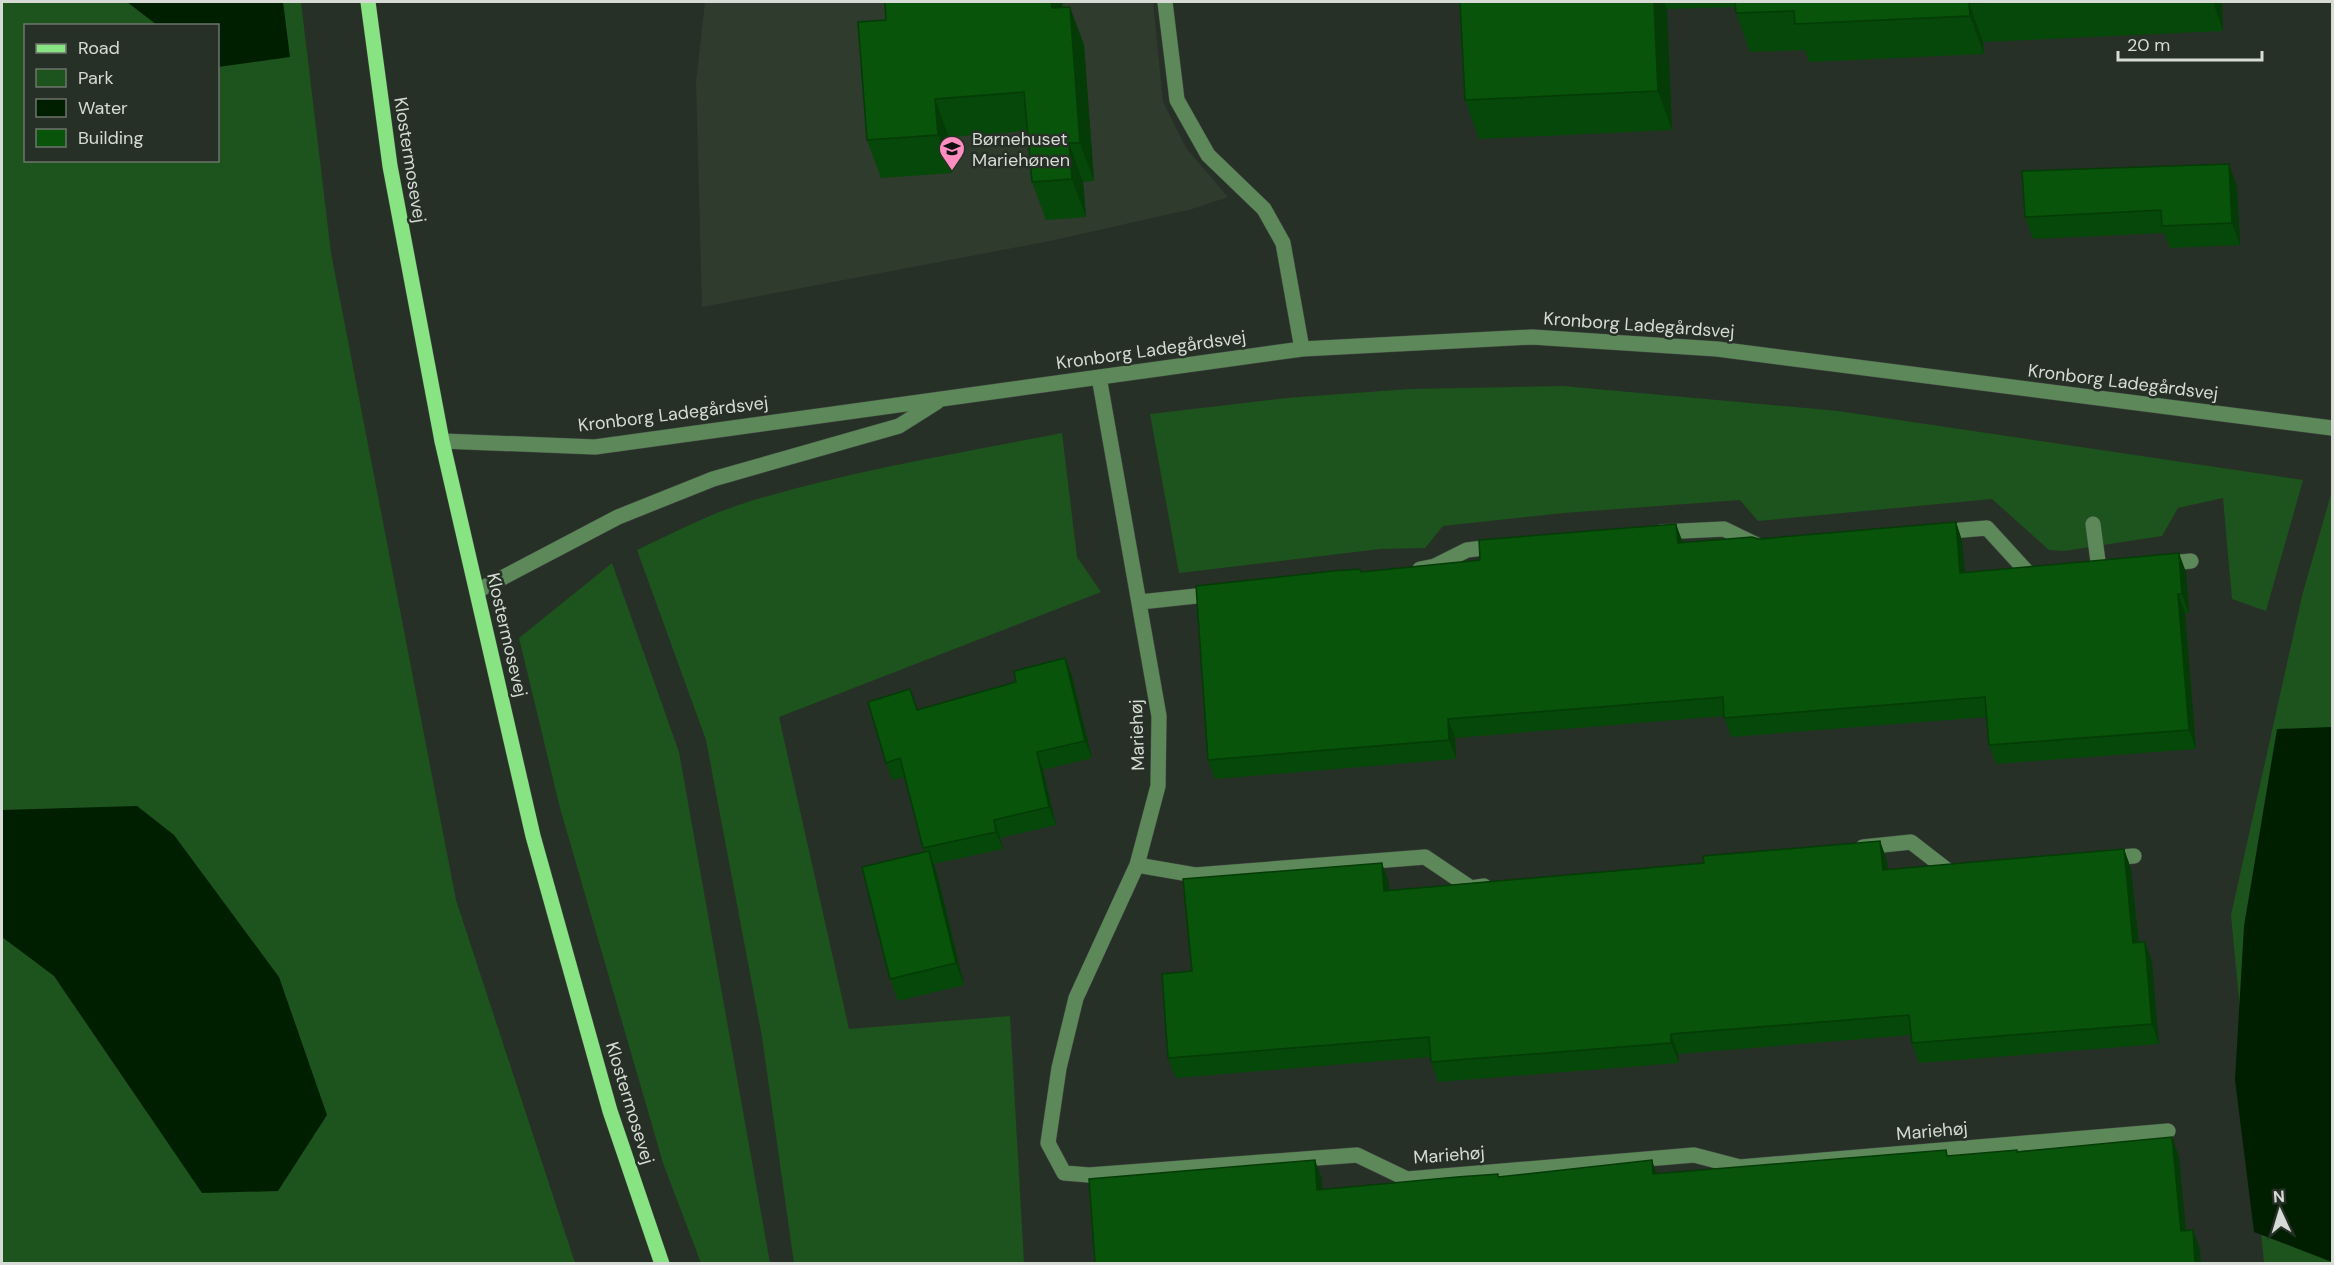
<svg xmlns="http://www.w3.org/2000/svg" width="2334" height="1265" viewBox="0 0 2334 1265" font-family="'DM Sans',sans-serif">
<rect width="100%" height="100%" fill="#273027"/>
<path fill="#2e3b2d" d="M705,2H1153L1163,102L1186,148L1228,197L1192,209L1050,241L702,307L696,82Z"/>
<path fill="#1d531c" fill-rule="evenodd" d="M2,2H301L331,253L456,900L575,1263L2,1264ZM26,26H218V160H26Z
M1563,386L1838,411L2303,480L2266,611L2232,599L2223,498L2178,508L2162,536L2064,551L2049,550L1992,499L1758,521L1740,500L1564,513L1443,526L1425,548L1380,549L1179,573L1150,414L1286,398L1410,389Z
M1062,433L1077,557L1101,592L779,717L849,1029L1010,1016L1024,1263H794L762,1037L706,740L637,550C675,532 713,512 754,500C854,470 960,453 1062,433Z
M2331,494L2332,1263H2264L2231,915L2302,596Z
M612,563L679,752L770,1263H701L663,1163L560,808L519,638Z"/>
<path fill="#001f00" d="M127,2H283L290,57L218,67V26L157,25Z
M2332,727V1262L2254,1232L2235,1080L2244,926L2277,729Z
M137,806L174,835L279,977L327,1115L278,1191L202,1193L54,976L2,937V810Z"/>
<g fill="none" stroke-linecap="round" stroke-linejoin="round">
<defs>
<path id="minor" d="M1165,2L1177,100L1208,155L1264,209L1283,243L1302,349
M1099,377L1159,716L1158,786L1137,865L1076,998L1059,1068L1048,1143L1064,1173L1089,1175L1357,1155L1407,1179L1694,1155L1740,1167L2168,1131
M442,441L595,447L1302,349L1532,337L1717,349L2332,428
M2093,524L2099,569
M1661,532L1724,529L1759,546
M1938,532L1987,528L2031,576L2040,575
M2162,564L2191,561
M1420,569L1435,566L1467,550L1500,546
M477,591L618,517L713,479L899,426L937,402
M1140,602L1215,594
M1863,847L1911,842L1951,873L1957,872
M2107,858L2134,856
M1137,865L1195,875L1425,857L1471,888L1484,886"/>
<path id="major" d="M368,2L390,166L442,441L533,836L610,1111L662,1264"/>
</defs>
<use href="#minor" stroke="#434b43" stroke-width="16"/>
<use href="#major" stroke="#434b43" stroke-width="16"/>
<use href="#minor" stroke="#5d885a" stroke-width="15"/>
<use href="#major" stroke="#88e383" stroke-width="15"/>
</g>
<path fill="#064809" d="M885,2H1062L1063,7L1084,45L1094,181L1083,182L1086,217L1046,220L1032,182L1027,131L949,137L952,173L881,178L867,140L886,20Z
M1460,2H2222L2223,31L1983,42L1984,54L1809,62L1805,50L1750,52L1736,13L1735,7L1667,9L1672,130L1479,139L1465,100Z
M2237,186L2240,245L2170,248L2164,233L2033,239L2025,217Z
M1956,522L1962,541L1965,573L2186,572L2189,613H2185L2196,749L1996,764L1989,745L1987,717L1731,737L1724,716L1455,738L1456,759L1215,779L1208,760L1683,543L1759,539Z
M1065,658L1072,676L1092,758L1043,770L1056,825L1000,838L1003,849L933,864L937,873L964,985L898,1001L890,979L925,852L905,777L892,780L886,763L918,710L1016,682Z
M1880,841L1887,861L1888,870L2124,849L2131,869L2139,943L2145,942L2152,962L2159,1044L1919,1063L1912,1043L1911,1035L1678,1054L1679,1063L1438,1082L1431,1062L1430,1057L1176,1078L1168,1058L1192,971L1389,883V890L1704,863Z"/>
<path fill="#053b07" d="M1051,2H1062L1066,46L1052,8Z
M1654,2H1664L1667,9L1672,130L1658,91Z
M2213,2H2222L2223,31Z
M1969,3L1983,42L1984,54L1970,16Z
M1070,7L1084,45L1094,181L1080,143Z
M935,99L949,137L952,173L938,135Z
M1069,143L1083,182L1086,217L1072,179Z
M2229,164L2237,186L2240,245L2232,223Z
M1956,522L1962,541L1967,592L1960,573Z
M1676,524L1683,543H1678Z
M2179,553L2186,572L2189,613L2182,594Z
M2178,594L2185,613L2196,749L2189,730Z
M1065,658L1072,676L1092,758L1085,741Z
M1448,719L1455,738L1456,759L1449,740Z
M1037,752L1043,770L1056,825L1049,807Z
M994,820L1000,838L1003,849L996,832Z
M1880,841L1887,861L1890,890L1883,870Z
M2124,849L2131,869L2141,963L2133,943Z
M929,851L937,873L964,985L956,963Z
M1382,863L1389,883L1391,910L1384,891Z
M2145,942L2152,962L2159,1044L2152,1024Z
M1671,1034L1678,1054L1679,1063L1671,1043Z
M2172,1137L2179,1156L2188,1250L2181,1231Z
M1315,1160L1322,1179L1324,1209L1317,1190Z
M1652,1160L1659,1180L1653,1174Z
M2193,1230L2200,1249L2201,1263H2195Z"/>
<path fill="#07540a" stroke="#053b07" stroke-width="1.5" d="M885,2H1051L1052,8L1070,7L1080,143H1069L1072,179L1032,182L1024,92L935,99L938,135L867,140L858,22L886,20Z
M1460,2H1654L1658,91L1465,100Z
M1735,2H2001L1969,3L1970,16L1795,24L1794,11L1736,13Z
M2229,164L2232,223L2162,226L2161,210L2025,217L2022,171Z
M1956,522L1960,573L2179,553L2182,594H2178L2189,730L1989,745L1985,697L1724,718L1723,697L1448,719L1449,740L1208,760L1196,586L1333,571L1360,569L1361,572L1480,560L1479,540L1676,524L1678,543L1752,537L1759,539Z
M1065,658L1085,741L1037,752L1049,807L994,820L996,832L923,848L900,758L886,763L868,702L910,689L917,710L1016,682L1014,671Z
M1880,841L1883,870L2124,849L2133,943L2145,942L2152,1024L1912,1043L1909,1015L1671,1034V1043L1431,1062L1429,1037L1168,1058L1162,974L1192,971L1183,879L1382,863L1384,891L1704,863L1703,856Z
M929,851L956,963L890,979L862,867Z
M2172,1137L2181,1231L2193,1230L2195,1263H1095L1089,1179L1315,1160L1317,1190L1457,1177L1498,1174V1177L1652,1160L1653,1174L1946,1150L1947,1156L2017,1150V1152Z"/>
<defs>
<symbol id="school-pin" viewBox="-11 -11 22 30"><path d="M0 17L-7.5 6A9.5 9.5 0 1 1 7.5 6Z" fill="#fd8ebf" stroke="#273027"/><path d="M0-5L7-2L0 1L-7-2ZM-4 1L0 2.5L4 1V4Q0 6-4 4Z" fill="#111"/></symbol>
</defs>
<g fill-rule="evenodd">
<use href="#school-pin" x="937" y="134" width="30" height="40"/>
</g>
<g text-anchor="middle" stroke-width="5" stroke-linejoin="round" paint-order="stroke">
<g font-size="18" fill="#d6dbd5" stroke="#273027" text-anchor="start">
<text x="972" y="145">Børnehuset<tspan x="972" dy="21">Mariehønen</tspan></text>
</g>
<g font-size="18" fill="#d6dbd5" stroke="#273027">
<text transform="translate(410 160) rotate(81)" y="6">Klostermosevej</text>
<text transform="translate(1639 325) rotate(4)" y="6">Kronborg Ladegårdsvej</text>
<text transform="translate(1151 350) rotate(-8)" y="6">Kronborg Ladegårdsvej</text>
<text transform="translate(2123 382) rotate(7)" y="6">Kronborg Ladegårdsvej</text>
<text transform="translate(673 414) rotate(-7)" y="6">Kronborg Ladegårdsvej</text>
<text transform="translate(507 635) rotate(77)" y="6">Klostermosevej</text>
<text transform="translate(1137 735) rotate(-92)" y="6">Mariehøj</text>
<text transform="translate(630 1103) rotate(73)" y="6">Klostermosevej</text>
<text transform="translate(1932 1131) rotate(-5)" y="6">Mariehøj</text>
<text transform="translate(1449 1155) rotate(-4)" y="6">Mariehøj</text>
</g>
</g>
<rect width="2334" height="1265" fill="none" stroke="#d6dbd5" stroke-width="6"/>
<rect x="24" y="24" width="195" height="138" fill="#273027" stroke="#6d746d" stroke-width="1.5"/>
<rect x="36" y="44" width="30" height="9" fill="#88e383" stroke="#6d746d" stroke-width="1.5"/>
<text x="78" y="54" font-size="18" fill="#d6dbd5">Road</text>
<rect x="36" y="69" width="30" height="18" fill="#1d531c" stroke="#6d746d" stroke-width="1.5"/>
<text x="78" y="84" font-size="18" fill="#d6dbd5">Park</text>
<rect x="36" y="99" width="30" height="18" fill="#001f00" stroke="#6d746d" stroke-width="1.5"/>
<text x="78" y="114" font-size="18" fill="#d6dbd5">Water</text>
<rect x="36" y="129" width="30" height="18" fill="#07540a" stroke="#6d746d" stroke-width="1.5"/>
<text x="78" y="144" font-size="18" fill="#d6dbd5">Building</text>
<g transform="translate(2280 1211) rotate(356)" stroke="#273027" stroke-width="4.5" paint-order="stroke">
<path d="M0-4.5L10 22L0 15L-10 22Z" fill="#d6dbd5"/>
<text y="-9" font-size="16" font-weight="bold" text-anchor="middle" fill="#d6dbd5">N</text>
</g>
<path d="M2118 51v9h144v-9" fill="none" stroke="#d6dbd5" stroke-width="3"/>
<text x="2127" y="51" font-size="18" fill="#d6dbd5" stroke="#273027" stroke-width="4.5" paint-order="stroke">20 m</text>
</svg>
